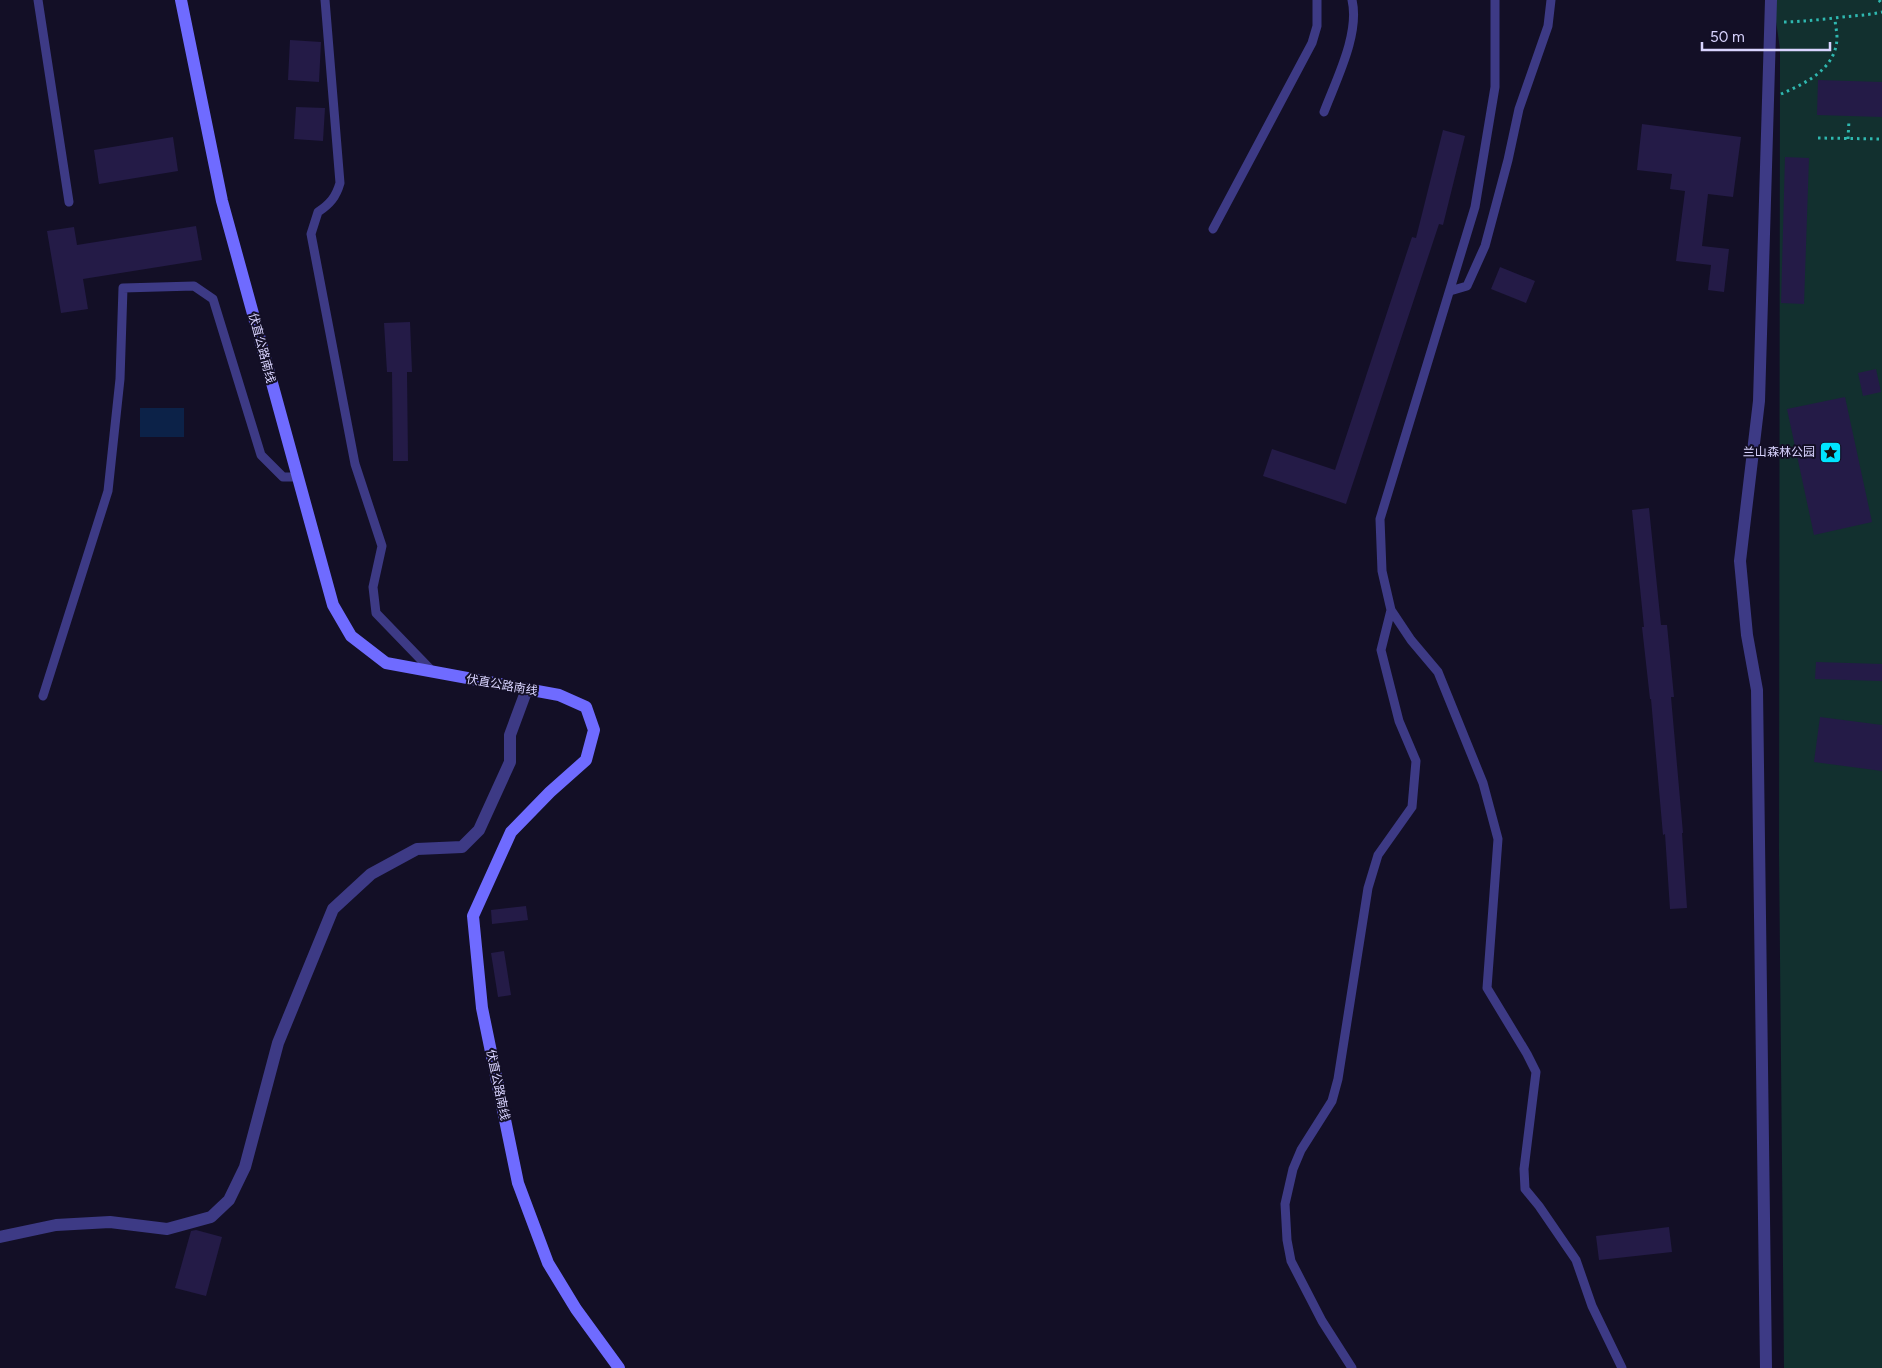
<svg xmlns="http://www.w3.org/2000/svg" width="1882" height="1368" viewBox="0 0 1882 1368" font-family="Figtree,'Noto Sans SC',sans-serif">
<rect width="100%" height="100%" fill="#130f26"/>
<path fill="#12302f" d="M1773,0H1882V1368H1784L1779,855L1780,49Z"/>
<path fill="#0c2248" d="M140,408H184V437H140Z"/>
<path fill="#241b47" d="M290,40L321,42L319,82L288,80Z
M1818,80L1882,82V117L1817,115Z
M296,107L325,108L323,141L294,139Z
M1642,124L1741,137L1733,197L1708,194L1702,246L1729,249L1724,292L1708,290L1711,265L1676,261L1685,191L1670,189L1672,174L1637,170Z
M1443,130L1465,136L1443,225L1439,224L1346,504L1263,476L1272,449L1335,470L1412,237L1416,238Z
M173,137L178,171L99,184L94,150Z
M1785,157L1809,158L1804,304L1781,303Z
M196,226L202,260L83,279L88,309L61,313L47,231L74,227L77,245Z
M1500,267L1535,281L1526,303L1491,289Z
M410,322L412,372H407L408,461H393L392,372H387L384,323Z
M1876,369L1881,392L1863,396L1858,373Z
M1845,397L1872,522L1814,535L1787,409Z
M1649,508L1661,625H1667L1674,697H1671L1683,833H1682L1687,908L1670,909L1665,834L1663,835L1651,699H1650L1642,627H1644L1632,510Z
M1816,662L1882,664V681L1815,679Z
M1820,717L1882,725V771L1814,762Z
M526,906L528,920L492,924L491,910Z
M504,951L511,995L498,997L491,953Z
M1669,1227L1672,1252L1599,1260L1596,1236Z
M196,1230L222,1237L206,1296L175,1288L191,1231Z"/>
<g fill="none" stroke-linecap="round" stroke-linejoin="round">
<path stroke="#2fb8b0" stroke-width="3" stroke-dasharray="2.5 4" stroke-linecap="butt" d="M1879,0L1882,4
M1784,22C1799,22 1812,20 1827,19C1846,16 1864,16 1882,12
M1781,94C1806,83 1836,69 1837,38C1837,31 1835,24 1835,18
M1818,138L1882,139
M1848,139L1849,120"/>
<path stroke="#3d3a85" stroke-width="9" d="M38,0L69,202
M325,0L340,183C336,197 330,204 318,212L311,234L355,464L382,546L373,587L376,613L433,672
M1495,0V87L1475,207L1380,519L1382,571L1391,610L1411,640L1438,672L1483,783L1498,839L1487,988L1527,1054L1536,1072L1524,1169L1525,1189L1539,1206L1576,1260L1592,1306L1622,1368
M1324,112C1336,80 1360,34 1352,0
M1213,229L1312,43L1317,26V0
M1450,291L1467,286L1485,246L1508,160L1519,109L1548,26L1551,0
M43,696L108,491L120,379L123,288L194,286L213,299L261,455L283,477H298
M1352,1368L1322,1321L1291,1261L1287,1240L1285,1204L1293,1169L1301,1150L1332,1101L1338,1079L1368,888L1378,855L1412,807L1416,761L1399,721L1381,650L1391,610"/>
<path stroke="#3d3a85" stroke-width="12" d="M0,1237L56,1225L110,1222L167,1229L211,1217L229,1200L245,1167L278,1043L333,909L371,874L417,849L462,847L479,830L510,762V735L527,689
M1766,1368L1757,690L1747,635L1740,561L1759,401L1771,0"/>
<path stroke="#6f6bff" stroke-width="12" d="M181,0L222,201L333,605L351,636L386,663L559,695L586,707L594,730L586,760L550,792L511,832L473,916L482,1008L518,1183L548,1263L576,1309L619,1368"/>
</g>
<defs>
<symbol id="sight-square" viewBox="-11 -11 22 22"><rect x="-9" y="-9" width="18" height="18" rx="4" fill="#00e5ff" stroke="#130f26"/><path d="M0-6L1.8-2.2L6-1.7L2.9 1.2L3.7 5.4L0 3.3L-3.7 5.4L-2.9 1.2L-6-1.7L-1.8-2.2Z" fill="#111"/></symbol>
</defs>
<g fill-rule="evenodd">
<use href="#sight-square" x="1818" y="440" width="25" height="25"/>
</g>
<g text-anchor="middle" stroke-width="4" stroke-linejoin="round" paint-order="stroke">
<g font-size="12" fill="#d9d4ff" stroke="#130f26">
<text transform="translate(262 348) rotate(75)" y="4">伏直公路南线</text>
<text transform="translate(502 685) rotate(10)" y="4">伏直公路南线</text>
<text transform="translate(498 1085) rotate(78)" y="4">伏直公路南线</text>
</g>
<g font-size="12" fill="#d9d4ff" stroke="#130f26" text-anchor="end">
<text x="1815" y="456">兰山森林公园</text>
</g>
</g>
<path d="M1702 42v8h128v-8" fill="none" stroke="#d9d4ff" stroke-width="2.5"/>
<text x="1710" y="42" font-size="15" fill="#d9d4ff" stroke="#130f26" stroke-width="4" paint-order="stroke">50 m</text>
</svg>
